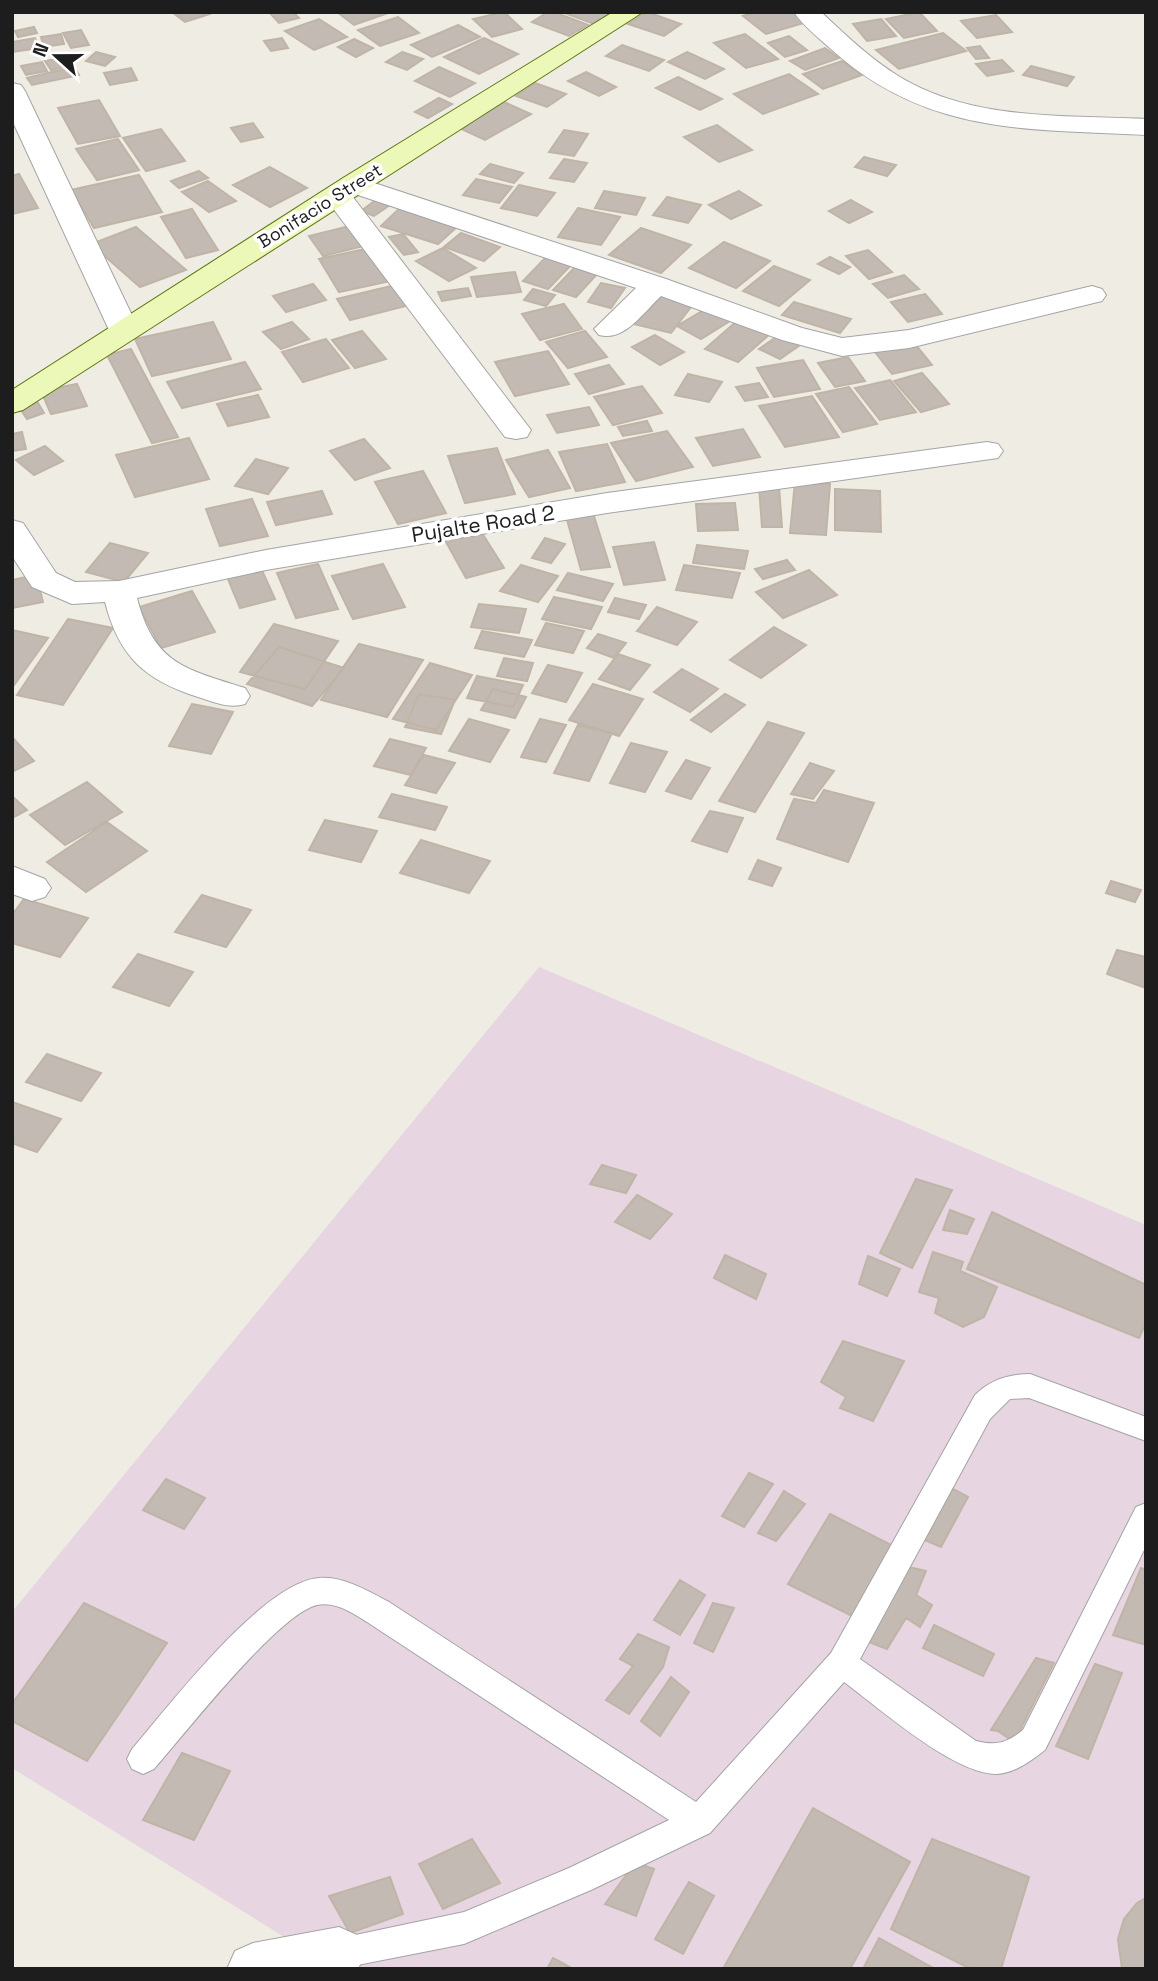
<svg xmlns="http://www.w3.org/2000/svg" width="1158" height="1981" viewBox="0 0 1158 1981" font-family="'Space Grotesk',sans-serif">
<rect width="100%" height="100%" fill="#eeece3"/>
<path fill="#e7d5e1" d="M539,967L1146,1225V1969H336L12,1768V1612Z"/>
<path fill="#c3bbb3" stroke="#bfb4a6" stroke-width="2" d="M172,12H209L210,14L185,22Z
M269,12H293L299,18L279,23Z
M337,12H391L354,25Z
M504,12L522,29L492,37L473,19Z
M548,12H554L588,25L569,36L532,22Z
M562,12H613L594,24Z
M647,12L681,24L664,36L628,24Z
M756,12H794L807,22L766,34L743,16Z
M919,12L937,31L904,38L886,19Z
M996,15L1012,32L977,38L961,21Z
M398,17L419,33L380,46L358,30Z
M319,19L347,37L314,50L285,31Z
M881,19L896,36L867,41L853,24Z
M458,25L480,37L432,57L411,45Z
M34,27L37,33L18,37L15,31Z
M81,30L89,45L71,48L63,33Z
M943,33L966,51L899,69L876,50Z
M61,34L64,44L44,47L41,37Z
M745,34L778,59L746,68L714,43Z
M789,36L807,50L785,57L768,43Z
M35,38L39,48L12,52V42Z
M282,38L288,48L271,51L264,41Z
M484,38L518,54L479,74L444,57Z
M354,39L373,48L356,57L338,47Z
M622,45L664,60L649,71L606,56Z
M980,46L989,58L976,59L967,48Z
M825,48L839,58L805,70L790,61Z
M96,52L115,57L105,66L86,61Z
M402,52L423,59L407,70L386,62Z
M687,52L724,69L705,79L668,62Z
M66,57L72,65L51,70L45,61Z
M1002,60L1013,71L987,76L976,64Z
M842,61L862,75L823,89L803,74Z
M42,62L47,71L26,75L21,66Z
M1031,66L1074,77L1067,86L1023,75Z
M74,67L79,75L32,85L27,78Z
M439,67L475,83L450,97L415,81Z
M131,68L137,80L110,85L104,73Z
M586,72L616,87L599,96L568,81Z
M789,74L818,94L763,114L734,94Z
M678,77L722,99L700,110L656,88Z
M535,83L566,94L547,107L516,96Z
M439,98L452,104L428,118L415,112Z
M99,100L120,136L78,144L58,108Z
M504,102L531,114L485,140L459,128Z
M253,123L263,137L241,142L231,128Z
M717,125L752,150L719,162L684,137Z
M161,129L185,161L146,171L123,138Z
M564,130L588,134L574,156L549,152Z
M118,139L139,170L97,180L76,149Z
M864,157L896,165L887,176L855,167Z
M564,159L587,163L574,182L550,178Z
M490,164L523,173L514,183L480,174Z
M270,167L307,188L270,207L233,185Z
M199,171L208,178L179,188L171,181Z
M19,174L38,208L12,214V176Z
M139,175L162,212L94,228L71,190Z
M476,179L512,187L499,203L463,195Z
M208,181L236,201L209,212L182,192Z
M519,185L555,193L537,216L501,208Z
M604,191L645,198L636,215L595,208Z
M739,191L761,205L731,219L709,205Z
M380,197L393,203L374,216L361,211Z
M667,197L701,205L688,223L653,215Z
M851,200L872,212L849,223L829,211Z
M400,208L458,226L438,244L381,226Z
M578,208L620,217L601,245L558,237Z
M192,209L218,250L186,258L161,217Z
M354,225L368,245L323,256L309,236Z
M136,227L186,270L140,287L91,244Z
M641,228L691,245L661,273L609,255Z
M461,233L500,247L484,261L444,247Z
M403,234L418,252L404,255L389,237Z
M724,242L770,261L736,288L689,268Z
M370,248L390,281L339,292L319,259Z
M443,248L476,268L449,281L416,261Z
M868,250L892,272L869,279L846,256Z
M548,255L574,262L548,289L523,281Z
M830,257L850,267L839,274L818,264Z
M577,265L599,272L576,297L553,290Z
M774,266L810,280L779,306L743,291Z
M515,272L521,292L477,297L471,277Z
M904,275L919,289L888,298L873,284Z
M601,283L625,288L611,308L588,302Z
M313,284L326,300L286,312L273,296Z
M400,284L414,304L350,320L337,299Z
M468,288L471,296L442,301L438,292Z
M533,289L555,295L546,306L524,300Z
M648,292L694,303L671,333L625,322Z
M925,294L942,314L908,322L891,302Z
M794,302L851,319L840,333L782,315Z
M564,304L582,329L540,340L522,314Z
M709,307L733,319L701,339L677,326Z
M737,321L770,334L738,362L705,349Z
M213,322L231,359L152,376L135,339Z
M292,322L309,339L281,349L263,332Z
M362,331L386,359L355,368L332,340Z
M585,331L607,357L568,368L546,342Z
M782,333L803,343L780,359L759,349Z
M655,335L684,352L660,365L632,347Z
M326,339L349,368L303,382L282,352Z
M915,344L932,365L892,374L875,352Z
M131,349L178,437L152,443L107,355Z
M548,351L569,384L515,396L495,362Z
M848,357L865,381L835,387L818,363Z
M803,360L820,389L774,397L757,368Z
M245,362L261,389L182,408L167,382Z
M609,365L624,384L589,394L575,374Z
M922,373L949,404L921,412L894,381Z
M688,374L722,382L709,402L675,395Z
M890,380L916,412L880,420L855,388Z
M759,383L768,397L745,401L736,387Z
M77,384L87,406L51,414L41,391Z
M642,386L662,413L613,425L594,397Z
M849,387L877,424L843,432L816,394Z
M258,395L269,417L228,426L217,404Z
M812,396L839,437L785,447L759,406Z
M35,398L44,413L27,419L17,404Z
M589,407L599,425L557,433L547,415Z
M647,421L652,431L623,436L618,427Z
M743,429L760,457L713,466L696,438Z
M667,431L693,467L636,481L611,443Z
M22,432L26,449L12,451V434Z
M189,438L209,479L135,497L116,455Z
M364,439L390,468L355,480L330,451Z
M607,444L625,482L576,491L559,452Z
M45,446L63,461L34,475L16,460Z
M497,448L515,494L465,503L448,456Z
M548,450L570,488L529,497L506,460Z
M256,459L288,468L268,494L235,486Z
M423,471L446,513L398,524L375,482Z
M795,482L830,484L826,535L790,533Z
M759,487H779L782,527H762Z
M835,489L880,491L881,532L835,530Z
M322,491L332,514L276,525L267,502Z
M252,499L268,536L220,546L206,509Z
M735,503L738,530L698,531L696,504Z
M593,513L610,567L581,570L566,516Z
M482,533L504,568L466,578L446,542Z
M545,538L565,544L551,563L532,558Z
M654,542L665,580L624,585L613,547Z
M110,543L148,553L124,582L86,572Z
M697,545L748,551L744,569L693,563Z
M787,560L795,570L763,579L755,569Z
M259,564L275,599L240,608L225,572Z
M318,564L338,609L296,618L277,573Z
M383,564L405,607L353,619L332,576Z
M521,565L558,576L538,602L500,591Z
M684,565L740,573L732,598L676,590Z
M809,570L837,595L783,618L756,592Z
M568,573L613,584L603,601L557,590Z
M36,575L43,602L12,608V580Z
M192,591L215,632L161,648L139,607Z
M554,597L602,607L591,629L542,619Z
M615,598L646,605L639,619L608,612Z
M479,604L526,609L519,633L471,627Z
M657,607L697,622L677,645L637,631Z
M68,619L113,628L63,705L17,695Z
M546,623L584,631L573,653L535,645Z
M274,624L338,641L305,689L240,672Z
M774,627L806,645L761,678L730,660Z
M12,630L48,638L12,688Z
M482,631L532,640L524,657L475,648Z
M598,634L626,643L614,658L587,648Z
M359,644L423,660L387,717L321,700Z
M279,647L344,668L312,706L247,684Z
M618,654L650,665L630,690L599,679Z
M504,658L533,663L527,681L497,676Z
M430,663L472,675L436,730L393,719Z
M548,665L582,673L566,702L532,693Z
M682,669L718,689L690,712L654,692Z
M477,676L523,685L513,707L467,698Z
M593,684L643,699L619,736L569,720Z
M493,689L526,697L515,718L481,710Z
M419,694L455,700L441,734L405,727Z
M725,694L745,705L711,732L691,720Z
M192,704L233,712L211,754L169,746Z
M469,719L509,730L490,762L449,751Z
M540,719L566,725L546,762L521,757Z
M768,722L804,733L755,812L719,801Z
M578,725L612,733L589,781L554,773Z
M12,737L34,761L12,772Z
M390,739L426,748L411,775L374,766Z
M631,743L667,752L645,792L610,783Z
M424,755L455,763L436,793L405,785Z
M686,760L710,768L691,799L666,791Z
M810,763L834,771L813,799L791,794Z
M87,782L122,812L65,845L30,815Z
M824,790L874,803L848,862L777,839L794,799L816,803Z
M392,794L447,807L435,830L379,817Z
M12,796L27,810L12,818Z
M710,811L743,818L727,852L692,841Z
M325,820L377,831L361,862L309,850Z
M107,822L147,851L86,892L47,862Z
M421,840L490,861L469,893L400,873Z
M758,860L781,868L772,886L749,879Z
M1111,881L1141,890L1135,902L1106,893Z
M202,895L251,910L226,947L175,932Z
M24,899L88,918L60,957L12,943V915Z
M1117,950L1146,957V988L1107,974Z
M138,954L193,972L169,1006L113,987Z
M47,1054L101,1073L81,1101L26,1082Z
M12,1102L61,1119L37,1152L12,1143Z
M602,1165L636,1175L626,1193L590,1184Z
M916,1179L952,1190L912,1268L880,1253Z
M637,1195L672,1214L650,1239L615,1222Z
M950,1210L974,1219L967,1234L943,1230Z
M992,1212L1146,1285V1323L1139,1338L967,1269Z
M933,1252L963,1262L960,1271L997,1287L984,1317L963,1327L935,1313L939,1298L919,1292Z
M725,1255L766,1274L756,1299L714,1278Z
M868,1256L900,1269L887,1296L859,1284Z
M843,1341L904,1361L873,1421L840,1408L846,1397L821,1382Z
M749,1473L773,1484L744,1527L722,1516Z
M166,1479L205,1498L184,1529L143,1510Z
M951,1488L968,1497L941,1547L920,1538Z
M784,1491L805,1504L776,1541L758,1533Z
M830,1514L901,1550L862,1621L788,1584Z
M904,1566L926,1571L916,1595L932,1605L920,1627L906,1618L887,1649L866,1641Z
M1141,1568L1146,1570V1645L1113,1635Z
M680,1580L705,1595L680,1635L654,1620Z
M84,1603L167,1643L87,1761L12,1721V1704Z
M713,1603L734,1608L713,1652L694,1643Z
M934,1625L994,1654L983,1676L923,1648Z
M638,1634L669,1647L663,1667L629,1714L606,1700L633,1666L620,1659Z
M1036,1658L1054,1663L1014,1742L998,1731L991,1730Z
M1095,1664L1122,1673L1088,1759L1056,1746Z
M671,1677L689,1692L660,1736L641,1721Z
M182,1753L230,1771L194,1840L143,1820Z
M813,1808L910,1862L850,1969H723Z
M472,1839L500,1883L443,1909L419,1864Z
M932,1839L1029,1877L1001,1969H971L891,1929Z
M635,1863L654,1869L636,1916L605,1904Z
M390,1877L403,1914L350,1933L329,1896Z
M689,1882L714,1896L683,1954L655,1939Z
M1146,1898V1969H1122L1118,1939L1124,1919L1137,1903Z
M879,1938L935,1969H863Z
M553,1958L573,1969H547Z"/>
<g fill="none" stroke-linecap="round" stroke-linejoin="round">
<defs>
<path id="lane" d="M1030,1374L1146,1417V1441L1029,1398L1010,1399L990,1419L860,1659L976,1741C997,1746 1007,1743 1023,1730L1136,1507L1146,1503V1546L1045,1750C1031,1761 1015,1773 997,1774C955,1775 879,1708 844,1682L710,1833L591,1890L464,1944L337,1969L327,1965L323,1953L327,1941L464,1912L569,1868L669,1820L367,1622C353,1613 335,1601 317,1605C278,1614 184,1735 154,1769L143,1774L132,1769L127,1759L132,1749C169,1706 263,1582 319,1578C343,1576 368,1591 389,1602L696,1802L831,1653L975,1395C990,1380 1009,1374 1030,1374Z"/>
<path id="street" d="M794,12H821C846,35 870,59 900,77C973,121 1064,115 1146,119V135C1027,129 927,135 832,50C819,38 803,26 794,12Z
M12,83L21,85L25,91L139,330L134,336L124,339L114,336L109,330L12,120Z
M353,176L666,279L802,328L842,338L909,330L1092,286L1102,289L1106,295L1102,301L909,348L842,356L782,340L661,296C643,313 624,342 599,335L594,329L636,288L349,192L531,430L527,437L516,439L505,437L323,195L327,189L342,188L339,184L343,178Z
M987,442L998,444L1003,451L998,458L607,513L266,570L137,598C154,664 185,669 245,688L250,696L245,704C229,709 214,702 198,697C145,680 119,657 105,602L72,604L32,587L12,556V520L23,523L56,573L75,582L119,581L266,550L607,493Z
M12,866L45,879L51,888L45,897L32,901L12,894Z
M339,1927L357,1935L365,1953L358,1969H227L235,1951L253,1943Z"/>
<path id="secondary" d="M613,12H643L23,410L12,413V390L343,178Z"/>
</defs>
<use href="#lane" stroke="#a4a4a4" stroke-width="2"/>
<use href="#street" stroke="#a4a4a4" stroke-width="2"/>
<use href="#secondary" stroke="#587107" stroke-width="2"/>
<use href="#lane" fill="#fff" fill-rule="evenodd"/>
<use href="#street" fill="#fff" fill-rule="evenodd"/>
<use href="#secondary" fill="#ecf8b7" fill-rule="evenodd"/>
</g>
<g text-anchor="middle" stroke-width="7" stroke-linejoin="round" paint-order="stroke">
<g font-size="18" fill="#1d1d1d" stroke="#fff">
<text transform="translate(320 206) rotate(-32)" y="6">Bonifacio Street</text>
</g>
<g font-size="21" fill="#1d1d1d" stroke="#fff">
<text transform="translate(483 524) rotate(-9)" y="7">Pujalte Road 2</text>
</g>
</g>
<rect width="1158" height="1981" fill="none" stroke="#1d1d1d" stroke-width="28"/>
<g transform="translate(56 56) rotate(291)" stroke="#ffffff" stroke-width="5" paint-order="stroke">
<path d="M0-5L12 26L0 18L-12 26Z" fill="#1d1d1d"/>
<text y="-10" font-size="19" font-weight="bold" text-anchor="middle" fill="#1d1d1d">N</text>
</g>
</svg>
